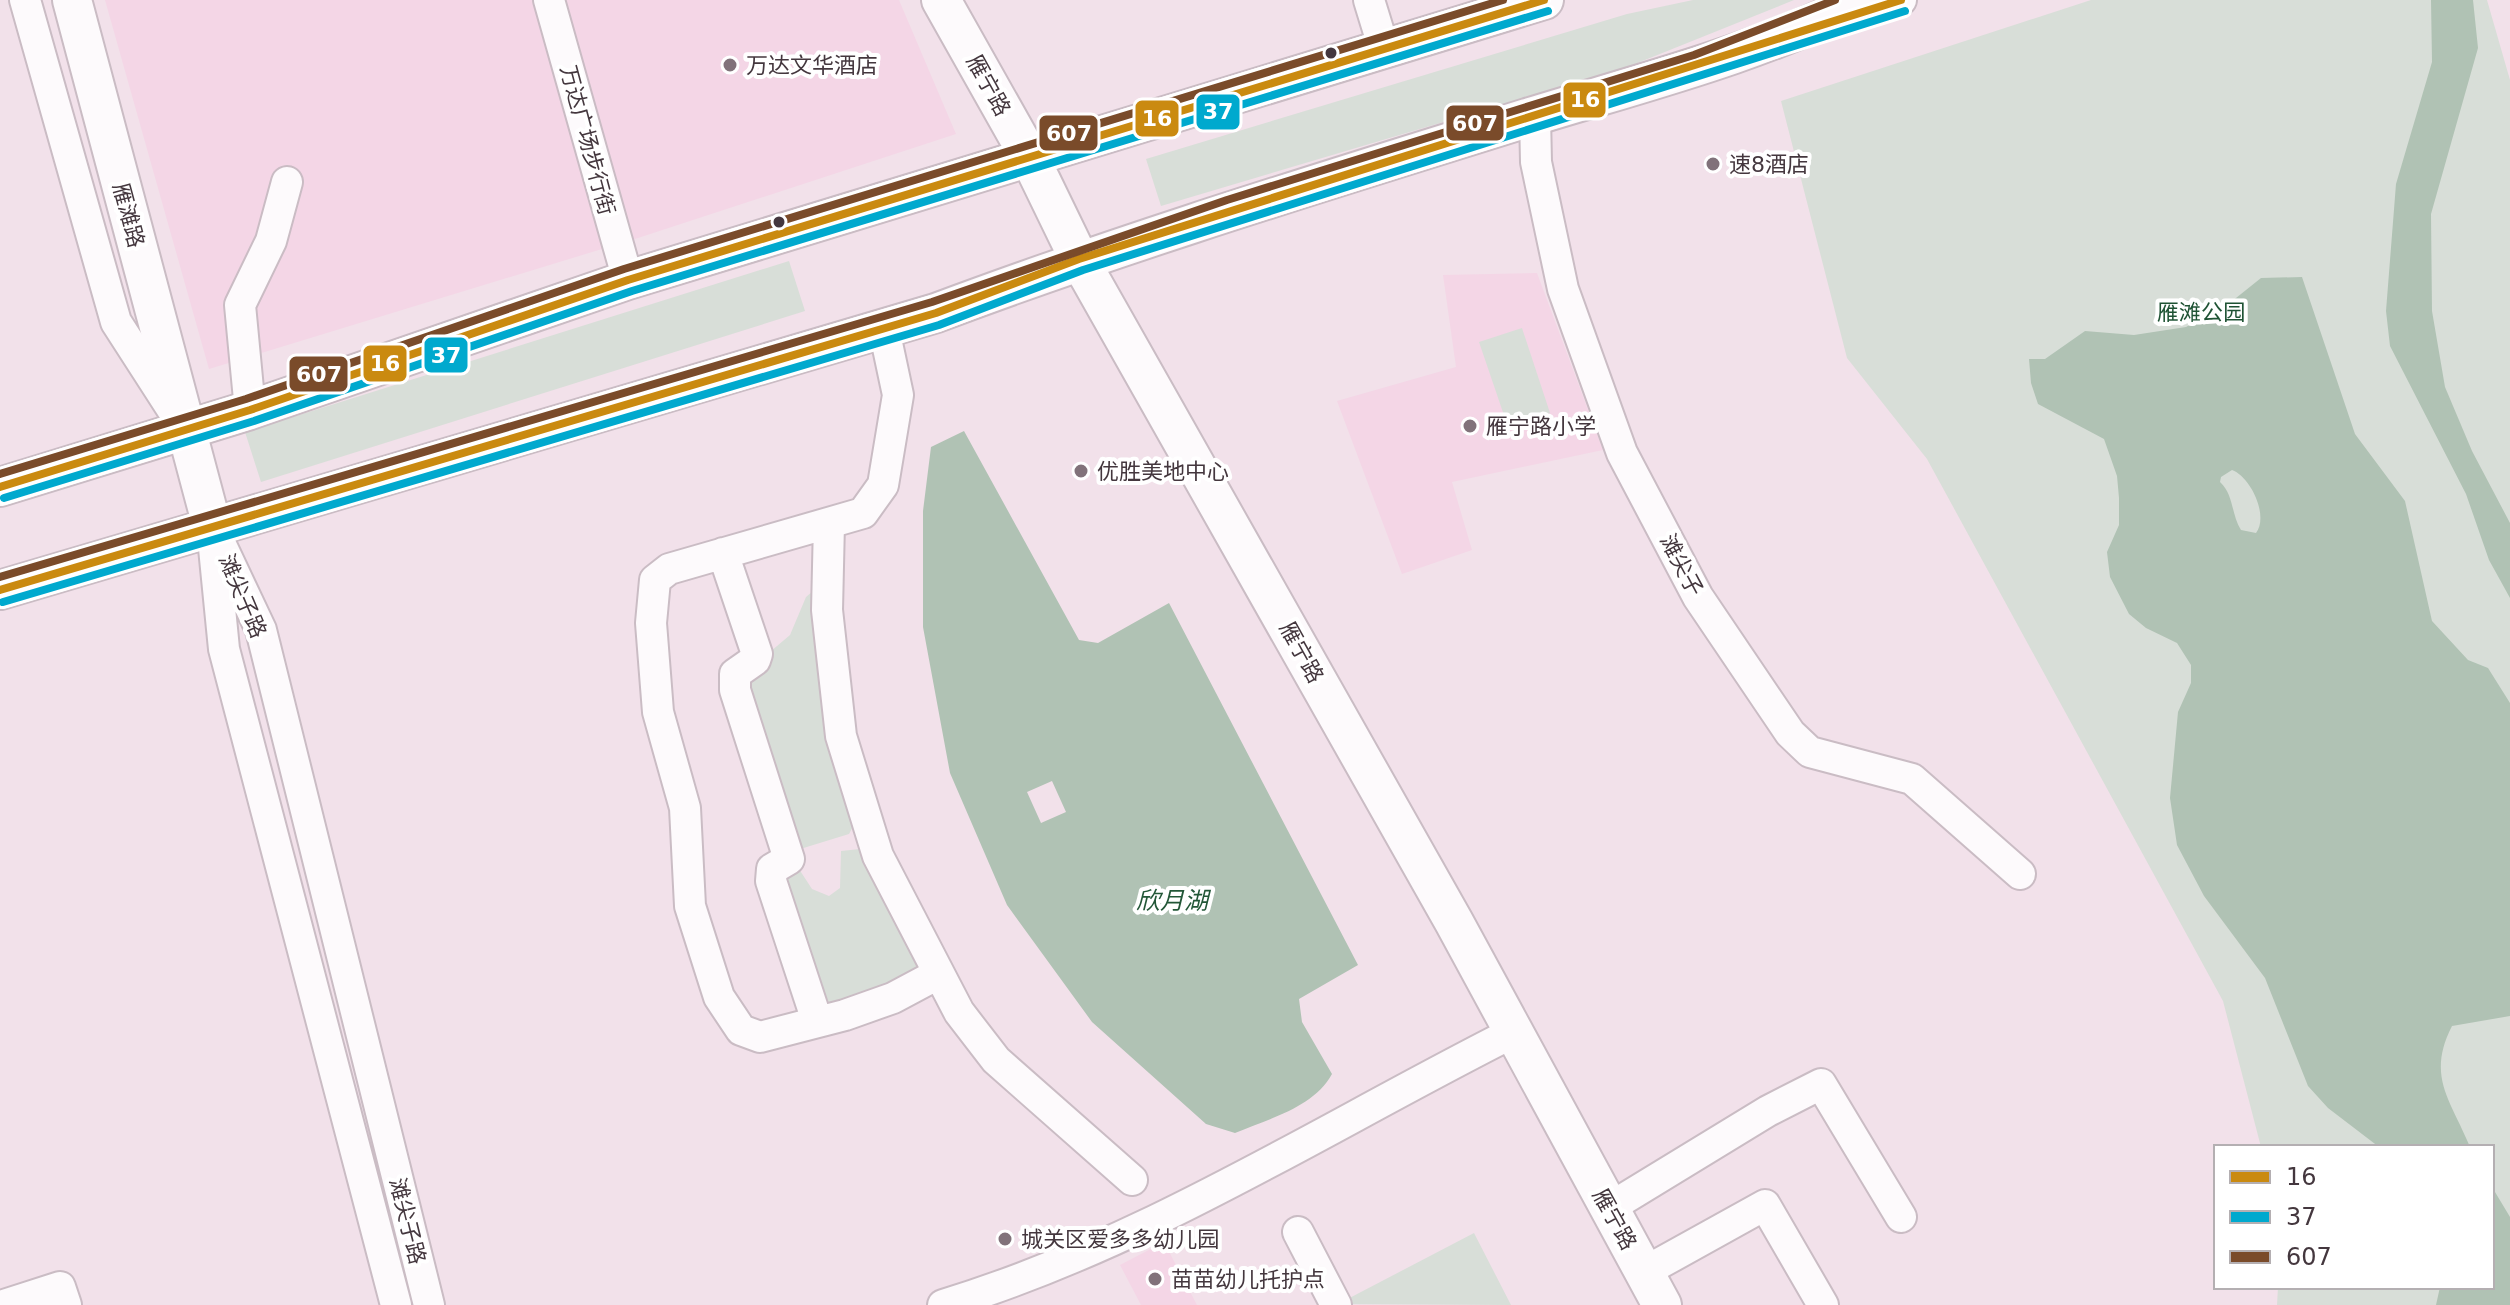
<svg xmlns="http://www.w3.org/2000/svg" width="2510" height="1305" viewBox="0 0 2510 1305" font-family="'DejaVu Sans','Noto Sans SC',sans-serif">
<rect width="100%" height="100%" fill="#f2e1ea"/>
<path fill="#f4d6e6" d="M105,0H899L956,134L638,238L209,369Z
M1537,273L1603,450L1452,482L1472,550L1402,574L1337,401L1456,367L1443,275Z
M1164,1242L1197,1305H1141L1120,1265Z"/>
<path fill="#d8ded8" d="M1693,0H1794L1625,68L1161,206L1146,159L1627,14Z
M2091,0H2487L2510,80V1305H2277L2278,1287H2492V1147H2261L2223,1001L1927,459L1847,358L1781,101Z
M789,261L805,311L261,482L245,432Z
M1522,328L1550,413L1508,427L1479,342Z
M813,591L824,707L855,823L849,834L797,850L743,675L790,635L806,597Z
M860,849L865,852L921,971L828,1014L781,873L797,866L812,889L829,896L840,888L841,851Z
M1474,1233L1511,1305L1338,1304Z"/>
<path fill="#b0c2b4" fill-rule="evenodd" d="M2431,0H2473L2478,48L2431,214L2432,311L2445,387L2472,451L2510,523V598L2489,560L2466,494L2390,346L2386,311L2396,184L2432,62Z
M2302,277L2355,434L2405,501L2432,621L2468,660L2488,668L2510,703V1016L2452,1026C2426,1077 2451,1100 2470,1147H2379L2328,1108L2308,1086L2265,978L2204,896L2177,845L2170,798L2178,712L2191,683V665L2177,643L2146,628L2129,614L2110,577L2107,552L2119,525V498L2117,476L2104,439L2038,404L2031,383L2029,359H2045L2085,331L2134,335L2186,327L2226,306L2261,278ZM2232,470C2251,477 2269,516 2256,533L2241,530C2231,514 2234,495 2220,482L2221,477Z
M964,431L1079,640L1098,643L1169,603L1358,965L1299,999L1302,1022L1332,1074C1313,1108 1270,1118 1235,1133L1206,1124L1092,1022L1007,905L950,773L923,627V511L931,447ZM1052,781L1066,812L1041,823L1027,792Z
M2492,1187L2510,1217V1305H2436L2440,1287H2492Z"/>
<g fill="none" stroke-linecap="round" stroke-linejoin="round">
<defs>
<path id="minor" d="M25,0L116,322L174,412
M549,0L628,280
M1369,0L1384,49
M1841,17L1901,0
M1535,116L1536,162L1563,289L1622,453L1698,597L1790,733L1810,752L1912,779L2020,874
M884,329L898,395L883,485L863,513L669,569L655,580L651,623L658,712L685,808L690,906L719,997L741,1030L760,1037L845,1015L893,998L938,974
M250,410L240,305L271,241L287,182
M829,523L827,610L841,736L878,856L959,1012L996,1060L1132,1180
M212,526L261,630L429,1305
M214,548L224,649L396,1305
M723,553L757,654L755,660L735,674V690L789,859L772,869L771,881L817,1021
M1609,1208L1768,1111L1821,1084L1901,1217
M1298,1232L1336,1305
M1644,1272L1765,1205L1823,1305
M4,1305L60,1287L66,1305
M943,1305C1147,1243 1325,1127 1514,1032"/>
<path id="major" d="M72,0L212,526
M941,0L1030,158L1079,259L1454,922L1662,1305
M0,487L250,410L628,280L1544,0
M0,590L936,313C1131,240 1329,180 1527,118C1640,83 1758,54 1863,0"/>
</defs>
<use href="#minor" stroke="#cabcc4" stroke-width="34"/>
<use href="#major" stroke="#cabcc4" stroke-width="42"/>
<use href="#minor" stroke="#fdfafc" stroke-width="30"/>
<use href="#major" stroke="#fdfafc" stroke-width="38"/>
<defs>
<path id="bus-1" d="M0,487L250,410L628,280L1544,0
M0,590L936,313L1079,259L1901,0"/>
<path id="bus-2" d="M4,498L254,421L632,291L1548,11
M3,602L939,325L1083,270L1905,11"/>
<path id="bus-3" d="M0,474L246,399L624,269L1503,0
M0,577L932,302L1227,200L1694,55L1835,0"/>
</defs>
<use href="#bus-1" stroke="#fff" stroke-width="14"/>
<use href="#bus-2" stroke="#fff" stroke-width="14"/>
<use href="#bus-3" stroke="#fff" stroke-width="14"/>
<use href="#bus-1" stroke="#ca8a10" stroke-width="8"/>
<use href="#bus-2" stroke="#00a9ce" stroke-width="8"/>
<use href="#bus-3" stroke="#7a4b2a" stroke-width="8"/>
</g>
<g fill="#44373e" stroke="#fff" stroke-width="3">
<circle cx="1331" cy="53" r="7"/>
<circle cx="779" cy="222" r="7"/>
</g>
<g fill="#81727a" stroke="#fff" stroke-width="3">
<circle cx="730" cy="65" r="8"/>
<circle cx="1713" cy="164" r="8"/>
<circle cx="1470" cy="426" r="8"/>
<circle cx="1081" cy="471" r="8"/>
<circle cx="1005" cy="1239" r="8"/>
<circle cx="1155" cy="1279" r="8"/>
</g>
<g text-anchor="middle" stroke-width="8" stroke-linejoin="round" paint-order="stroke">
<g font-size="22" fill="#44373e" stroke="#fff" text-anchor="start">
<text x="746" y="73">万达文华酒店</text>
<text x="1729" y="172">速8酒店</text>
<text x="1486" y="434">雁宁路小学</text>
<text x="1097" y="479">优胜美地中心</text>
<text x="1021" y="1247">城关区爱多多幼儿园</text>
<text x="1171" y="1287">苗苗幼儿托护点</text>
</g>
<g font-size="22" fill="#44373e" stroke="#fff">
<text transform="translate(989 85) rotate(61)" y="8">雁宁路</text>
<text transform="translate(588 140) rotate(75)" y="8">万达广场步行街</text>
<text transform="translate(129 215) rotate(75)" y="8">雁滩路</text>
<text transform="translate(1682 565) rotate(62)" y="8">滩尖子</text>
<text transform="translate(243 596) rotate(67)" y="8">滩尖子路</text>
<text transform="translate(1302 652) rotate(61)" y="8">雁宁路</text>
<text transform="translate(1615 1219) rotate(61)" y="8">雁宁路</text>
<text transform="translate(408 1221) rotate(76)" y="8">滩尖子路</text>
</g>
<g font-size="22" fill="#1f5334" stroke="#fff">
<text x="2201" y="320">雁滩公园</text>
</g>
<g font-size="24" font-style="italic" fill="#225737" stroke="#fff">
<text x="1172" y="909">欣月湖</text>
</g>
</g>
<g stroke="#fff" stroke-width="3">
<rect x="1562" y="81" width="45" height="38" rx="8" fill="#ca8a10"/>
<rect x="1195" y="93" width="46" height="38" rx="8" fill="#00a9ce"/>
<rect x="1134" y="99" width="46" height="39" rx="8" fill="#ca8a10"/>
<rect x="1445" y="104" width="60" height="38" rx="8" fill="#7a4b2a"/>
<rect x="1038" y="114" width="61" height="38" rx="8" fill="#7a4b2a"/>
<rect x="423" y="336" width="46" height="38" rx="8" fill="#00a9ce"/>
<rect x="362" y="344" width="46" height="39" rx="8" fill="#ca8a10"/>
<rect x="288" y="355" width="61" height="38" rx="8" fill="#7a4b2a"/>
</g>
<g font-size="22" text-anchor="middle" font-weight="bold" fill="#fff">
<text x="1585" y="107">16</text>
<text x="1218" y="119">37</text>
<text x="1157" y="126">16</text>
<text x="1475" y="131">607</text>
<text x="1069" y="141">607</text>
<text x="446" y="363">37</text>
<text x="385" y="371">16</text>
<text x="319" y="382">607</text>
</g>
<rect x="2214" y="1145" width="280" height="144" fill="#ffffff" stroke="#b4afb2" stroke-width="2"/>
<rect x="2230" y="1171" width="40" height="12" fill="#ca8a10" stroke="#b4afb2" stroke-width="2"/>
<text x="2286" y="1185" font-size="24" fill="#44373e">16</text>
<rect x="2230" y="1211" width="40" height="12" fill="#00a9ce" stroke="#b4afb2" stroke-width="2"/>
<text x="2286" y="1225" font-size="24" fill="#44373e">37</text>
<rect x="2230" y="1251" width="40" height="12" fill="#7a4b2a" stroke="#b4afb2" stroke-width="2"/>
<text x="2286" y="1265" font-size="24" fill="#44373e">607</text>
</svg>
